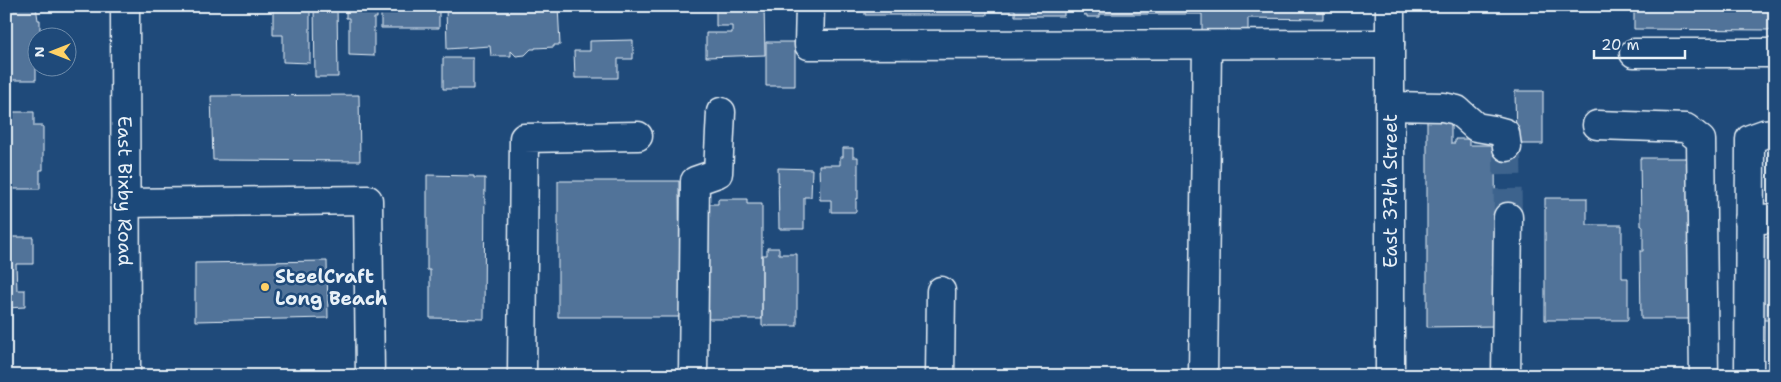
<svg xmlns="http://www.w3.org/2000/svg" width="1781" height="382" viewBox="0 0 1781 382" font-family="'Shantell Sans',sans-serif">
<rect width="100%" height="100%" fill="#1f4a7a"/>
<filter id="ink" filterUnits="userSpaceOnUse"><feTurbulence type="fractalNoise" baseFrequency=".02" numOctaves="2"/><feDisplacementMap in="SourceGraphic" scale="10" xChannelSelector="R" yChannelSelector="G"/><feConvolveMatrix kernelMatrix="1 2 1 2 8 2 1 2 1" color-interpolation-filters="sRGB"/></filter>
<g filter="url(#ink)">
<path fill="#517399" stroke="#e8f1f8" d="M6,6H36L38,20H40V38H38L36,47V80H6V54H10V30H6Z
M273,6H310V63L283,62V35H273Z
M314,6H337L338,77H315Z
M346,6H377V18H374V56L349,55V18H346Z
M381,6H439V28H381Z
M446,6H558L560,45H554V47L535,48V49H531L525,55L516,56L511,51V56H491L490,46L447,49Z
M716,6H764L765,55L706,57V33H732V26H716Z
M865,6H1323V19L1248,18V39H1202V14H1100V17H1087V15H1084V10H1064V16H1015V10H987V15H865Z
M1634,6H1768V12H1772V30L1634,29Z
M633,40V59H618V78H575L574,51H590V41Z
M766,42H795V86H766Z
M443,58H473V89H443Z
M1515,91H1543V144H1516Z
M359,95L360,161L213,160L211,96Z
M6,112H34V126H43V170H40V189H6Z
M1427,121H1451V143H1455V139H1469V145H1495L1496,326L1427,327Z
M843,148H853V157H858V199H856V212H831V200H820L819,165H840V157H843Z
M1640,158H1692L1693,319H1641L1640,251H1643V226H1641Z
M778,168L812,169L811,197H804V229H779Z
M427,175L474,176V178H485L484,319L430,318V270H427Z
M558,181H679L680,317H558Z
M1545,198H1587V225H1622V278H1628V320H1545Z
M718,199H747V204H762V319H701L704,204H718Z
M6,237H33V264H16L17,290H25V307L6,308Z
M1761,237H1775V320H1758Z
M767,248H779V254H797V326H762V255H767Z
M327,261L328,318L195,321V263Z"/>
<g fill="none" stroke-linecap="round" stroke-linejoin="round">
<path stroke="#3d638d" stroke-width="28" stroke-dasharray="28 14" stroke-linecap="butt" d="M1507,147L1508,217"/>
<defs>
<g id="minor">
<path id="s1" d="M125,6L126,376"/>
<path d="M810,6L809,45L1390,44"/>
<path d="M1390,6V376"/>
<path d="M1634,53H1775"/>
<path d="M1390,106L1443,107L1457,110L1476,127L1494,130L1505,133L1507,147"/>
<path d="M1597,125L1686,128L1701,140L1704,376"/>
<path d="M125,203L368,200L370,376"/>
<path d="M1749,220L1775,218"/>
<path d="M522,376L524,138L638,136"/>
<path d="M693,376L695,181L718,173L721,112"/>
<path d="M940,376L941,291"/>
<path d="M1203,376L1207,45"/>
<path d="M1506,376L1508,217"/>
<path d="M1749,376L1750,139L1764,134L1775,133"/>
</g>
</defs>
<use href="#minor" stroke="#e8f1f8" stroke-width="31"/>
<use href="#minor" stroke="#1f4a7a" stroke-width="28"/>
</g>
</g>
<circle fill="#ffd166" stroke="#1f4a7a" stroke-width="2" cx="265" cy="287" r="5"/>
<g text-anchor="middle" stroke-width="5" stroke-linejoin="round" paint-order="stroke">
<g font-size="19" fill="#e8f1f8" stroke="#1f4a7a">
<text dy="7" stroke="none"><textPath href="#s1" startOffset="185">East Bixby Road</textPath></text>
<text transform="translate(1390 191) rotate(-90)" y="7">East 37th Street</text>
</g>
<g font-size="19" font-weight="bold" fill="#e8f1f8" stroke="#1f4a7a" text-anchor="start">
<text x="275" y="283">SteelCraft<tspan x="275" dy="22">Long Beach</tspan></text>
</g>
</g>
<rect width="1781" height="382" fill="none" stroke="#1f4a7a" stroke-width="25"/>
<rect x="12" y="12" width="1756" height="357" fill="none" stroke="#e8f1f8" stroke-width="2" filter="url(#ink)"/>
<g transform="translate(52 52) rotate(270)"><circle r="24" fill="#1f4a7a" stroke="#6f8dac"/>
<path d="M0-4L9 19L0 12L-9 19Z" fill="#ffd166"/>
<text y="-8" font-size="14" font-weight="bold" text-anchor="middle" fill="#e8f1f8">N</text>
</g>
<path d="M1594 50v8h91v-8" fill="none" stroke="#e8f1f8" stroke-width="2.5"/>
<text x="1601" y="50" font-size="15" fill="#e8f1f8" stroke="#1f4a7a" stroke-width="4" paint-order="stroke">20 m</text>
</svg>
